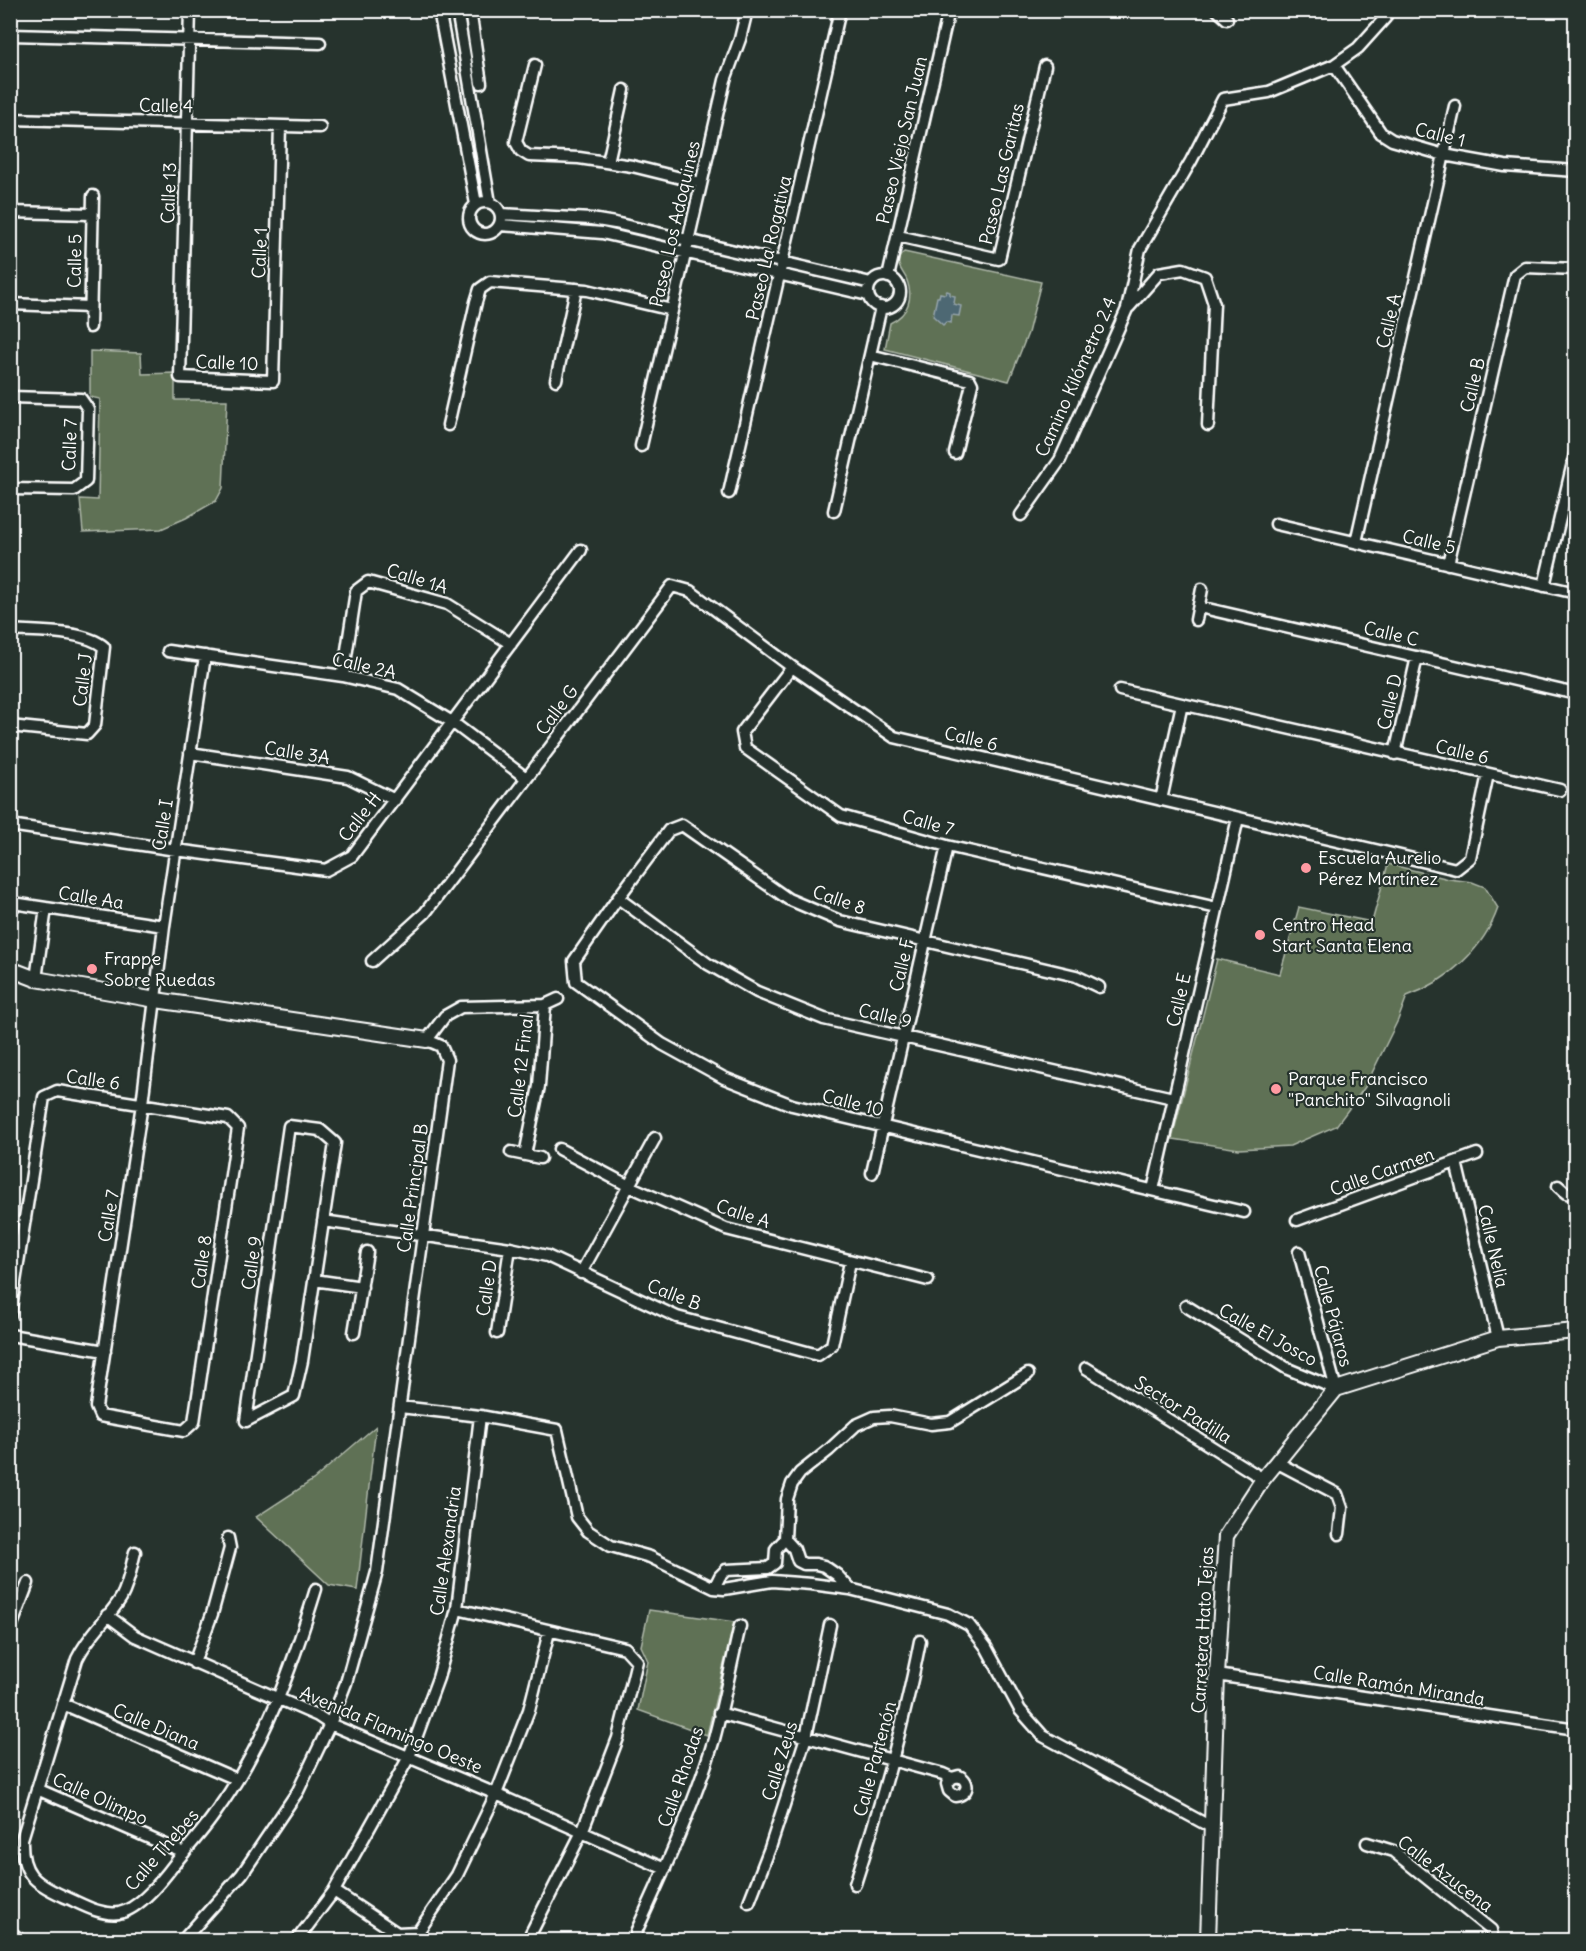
<svg xmlns="http://www.w3.org/2000/svg" width="1586" height="1951" viewBox="0 0 1586 1951" font-family="Delius,sans-serif">
<rect width="100%" height="100%" fill="#26332d"/>
<filter id="ink" filterUnits="userSpaceOnUse"><feTurbulence type="fractalNoise" baseFrequency=".0167" numOctaves="2"/><feDisplacementMap in="SourceGraphic" scale="12" xChannelSelector="R" yChannelSelector="G"/><feConvolveMatrix kernelMatrix="1 2 1 2 8 2 1 2 1" color-interpolation-filters="sRGB"/></filter>
<g filter="url(#ink)">
<path fill="#5f7154" stroke="#afb8aa" stroke-width="1.5" d="M904,252L1041,282L1028,333L1009,381L885,349L890,323C909,314 914,297 906,278C904,274 900,269 899,265C898,260 900,255 904,252Z
M90,351L141,353L142,374L175,373V400H227L223,488L216,501L186,518L161,529L83,532L80,499L98,500L100,399L90,397Z
M1388,864L1449,879L1472,882L1485,887L1498,908C1484,949 1447,982 1407,996L1398,1020L1365,1087L1336,1126L1290,1146L1239,1149L1172,1139L1217,959L1280,974L1299,907L1372,922Z
M376,1426L357,1590L329,1585L256,1517L313,1480Z
M649,1610L734,1622L707,1735L638,1710L648,1661L641,1646Z"/>
<path fill="#4e6873" stroke="#95a4ab" stroke-width="1.5" d="M947,291L950,292V295L955,296L954,304L961,306L959,316L952,315L951,323L946,322L943,325L933,316L937,297H939L940,293L945,294Z"/>
<g fill="none" stroke-linecap="round" stroke-linejoin="round">
<defs>
<path id="street" d="M190,10L180,377L273,381L280,126
M439,10L476,204
M457,10L490,203
M470,10L481,83
M1217,10L1227,19
M10,35L320,43
M535,65L516,142L521,151L529,156L579,158L632,166L701,183
M1334,65L1381,133L1392,140L1444,155L1505,166L1576,171
M10,119L320,127
M608,162L624,90
M469 218a16 16 0 1 1 32 0a16 16 0 1 1-32 0Z
M10,212L92,214
M501,214L591,219L615,223L871,283
M500,225L602,233L868,295
M898,236L999,259L1045,66
M868 292a16 16 0 1 1 32 0a16 16 0 1 1-32 0Z
M888,277L949,10
M10,304L90,307
M1129,307L1159,273L1183,269L1205,277L1214,304L1208,425
M90,327L93,196
M870,355L970,380L972,384L955,453
M556,380L576,289
M10,397L81,399L88,409L86,481L74,490L10,489
M448,425L476,302L480,289L490,282L587,290L672,310
M641,446L725,80L740,39L747,10
M729,493L840,10
M834,511L881,307
M1021,515L1060,460L1127,309L1140,249L1191,161L1223,99L1269,92L1334,65L1358,48L1385,18L1388,10
M1276,524L1576,593
M1356,542L1455,106
M1448,564L1515,275L1525,267L1576,269
M1544,586L1576,450
M1199,607L1576,694
M1196,620L1202,589
M10,630C37,632 84,630 104,647L95,725L87,734L10,726
M168,651L343,676L398,689L452,722L526,778
M792,667L742,732L745,748L841,816L947,846L1217,908
M343,676L356,591L368,582L447,604L511,644
M1120,690L1560,790
M190,753L348,777L395,800
M1395,754L1417,657
M1161,800L1182,704
M10,825L176,850L326,870L352,856L581,550
M618,898L708,964L757,992L824,1019L1173,1098
M13,903L164,926
M372,961L425,913L672,586L690,591L792,667L894,737L1456,869L1470,858L1488,774
M36,979L46,908
M1099,987L1076,976L840,921L788,899L682,825L669,830L618,898L574,961L576,982L662,1044L724,1078L792,1105L1244,1212
M289,1126L320,1130L335,1143L302,1361L294,1396L246,1421Z
M559,1149L629,1186L726,1229L928,1280
M511,1152L540,1158
M525,1155L539,1086L545,1005
M1456,1162L1498,1338
M872,1173L947,846
M1558,1186L1566,1193L1576,1195
M1153,1190L1238,818
M1297,1220L1477,1154
M323,1221L510,1248L547,1256L677,1317L818,1355L832,1345L850,1262
M1299,1252L1336,1389
M581,1273L655,1138
M314,1280L362,1287
M1186,1306L1288,1369L1336,1389
M10,1314L44,1097L57,1091L228,1118L238,1128L194,1422L184,1431L100,1416L96,1407L142,1104L164,926L205,656
M354,1333L367,1252
M497,1333L510,1248
M10,1335L105,1351
M1086,1368L1263,1479
M400,1407L480,1416L557,1430L577,1517L588,1531L611,1546L650,1557L714,1588L724,1589L772,1581L811,1584L850,1589L948,1614L969,1625L986,1647L1020,1710L1043,1736L1211,1827
M1276,1462L1337,1494L1342,1508L1339,1534
M785,1539L794,1549L798,1561L804,1564H816L824,1566L837,1575L850,1589
M135,1552C131,1567 129,1584 121,1598C107,1620 89,1634 77,1659L22,1839C21,1873 34,1883 63,1896C80,1903 100,1916 119,1913C140,1909 164,1878 176,1862C189,1846 204,1830 216,1812C265,1745 292,1667 316,1589
M714,1588L720,1576L726,1570L768,1568L775,1563L776,1549L785,1539L787,1499L792,1484L800,1473L829,1450L856,1425L874,1417L890,1416L931,1424L950,1422L1028,1374
M457,1609L625,1648L637,1661L618,1738L582,1832L531,1933
M107,1615L135,1636L318,1716L330,1724L496,1794L665,1869
M10,1630L28,1583
M194,1663L212,1614L230,1548L228,1538
M1217,1675L1576,1729
M63,1704L236,1779
M719,1713L943,1774L952,1778L959,1776C971,1782 968,1795 955,1796L949,1791L947,1784L952,1778
M37,1789L184,1853
M1367,1843L1393,1851L1491,1930L1493,1940
M855,1884C881,1804 904,1724 920,1641
M334,1891L397,1933L418,1932L457,1875L496,1794L529,1710L549,1632
M749,1902L770,1848L806,1737L830,1625
M10,1932L21,1940
M636,1932C664,1871 695,1803 714,1739C724,1702 731,1664 740,1626
M183,1940L242,1874L298,1791L330,1724L346,1683L377,1572L447,1060L441,1046L427,1040L445,1016L461,1007L545,1005L558,999
M297,1940L334,1891L409,1757L438,1678L457,1609L480,1416"/>
<path id="secondary" d="M10,969L36,979L156,1000L427,1040
M1208,1940L1217,1675L1226,1536L1263,1479L1336,1389L1498,1338L1576,1331"/>
</defs>
<use href="#street" stroke="#fff" stroke-width="15"/>
<use href="#secondary" stroke="#fff" stroke-width="18"/>
<use href="#street" stroke="#26332d" stroke-width="10"/>
<use href="#secondary" stroke="#26332d" stroke-width="14"/>
</g>
</g>
<g fill="#ff9aa2" stroke="#26332d" stroke-width="2">
<circle cx="1306" cy="868" r="6"/>
<circle cx="1260" cy="935" r="6"/>
<circle cx="92" cy="969" r="6"/>
<circle cx="1276" cy="1089" r="6"/>
</g>
<g text-anchor="middle" stroke-width="4.5" stroke-linejoin="round" paint-order="stroke">
<g font-size="18" fill="#fff" stroke="#26332d">
<text transform="translate(166 106) rotate(1)" y="6">Calle 4</text>
<text transform="translate(1440 135) rotate(14)" y="6">Calle 1</text>
<text transform="translate(902 140) rotate(-77)" y="6">Paseo Viejo San Juan</text>
<text transform="translate(1002 174) rotate(-77)" y="6">Paseo Las Garitas</text>
<text transform="translate(169 193) rotate(-88)" y="6">Calle 13</text>
<text transform="translate(675 224) rotate(-77)" y="6">Paseo Los Adoquines</text>
<text transform="translate(769 248) rotate(-77)" y="6">Paseo La Rogativa</text>
<text transform="translate(260 253) rotate(-88)" y="6">Calle 1</text>
<text transform="translate(75 261) rotate(-89)" y="6">Calle 5</text>
<text transform="translate(1389 321) rotate(-77)" y="6">Calle A</text>
<text transform="translate(227 363) rotate(2)" y="6">Calle 10</text>
<text transform="translate(1076 377) rotate(-66)" y="6">Camino Kilómetro 2.4</text>
<text transform="translate(1473 385) rotate(-77)" y="6">Calle B</text>
<text transform="translate(70 445) rotate(-88)" y="6">Calle 7</text>
<text transform="translate(1429 542) rotate(13)" y="6">Calle 5</text>
<text transform="translate(417 579) rotate(17)" y="6">Calle 1A</text>
<text transform="translate(1391 634) rotate(13)" y="6">Calle C</text>
<text transform="translate(364 666) rotate(13)" y="6">Calle 2A</text>
<text transform="translate(83 680) rotate(-83)" y="6">Calle J</text>
<text transform="translate(1390 702) rotate(-77)" y="6">Calle D</text>
<text transform="translate(557 710) rotate(-53)" y="6">Calle G</text>
<text transform="translate(971 739) rotate(13)" y="6">Calle 6</text>
<text transform="translate(1462 752) rotate(13)" y="6">Calle 6</text>
<text transform="translate(297 753) rotate(9)" y="6">Calle 3A</text>
<text transform="translate(360 817) rotate(-52)" y="6">Calle H</text>
<text transform="translate(928 823) rotate(16)" y="6">Calle 7</text>
<text transform="translate(163 825) rotate(-81)" y="6">Calle I</text>
<text transform="translate(91 898) rotate(9)" y="6">Calle Aa</text>
<text transform="translate(839 900) rotate(19)" y="6">Calle 8</text>
<text transform="translate(902 965) rotate(-77)" y="6">Calle F</text>
<text transform="translate(1179 1000) rotate(-77)" y="6">Calle E</text>
<text transform="translate(885 1016) rotate(13)" y="6">Calle 9</text>
<text transform="translate(521 1066) rotate(-83)" y="6">Calle 12 Final</text>
<text transform="translate(93 1080) rotate(8)" y="6">Calle 6</text>
<text transform="translate(853 1103) rotate(14)" y="6">Calle 10</text>
<text transform="translate(1382 1172) rotate(-20)" y="6">Calle Carmen</text>
<text transform="translate(413 1188) rotate(-82)" y="6">Calle Principal B</text>
<text transform="translate(743 1214) rotate(18)" y="6">Calle A</text>
<text transform="translate(109 1216) rotate(-81)" y="6">Calle 7</text>
<text transform="translate(1493 1246) rotate(77)" y="6">Calle Nelia</text>
<text transform="translate(202 1262) rotate(-82)" y="6">Calle 8</text>
<text transform="translate(252 1263) rotate(-82)" y="6">Calle 9</text>
<text transform="translate(487 1288) rotate(-82)" y="6">Calle D</text>
<text transform="translate(674 1295) rotate(21)" y="6">Calle B</text>
<text transform="translate(1333 1316) rotate(75)" y="6">Calle Pájaros</text>
<text transform="translate(1268 1335) rotate(29)" y="6">Calle El Josco</text>
<text transform="translate(1183 1410) rotate(32)" y="6">Sector Padilla</text>
<text transform="translate(446 1551) rotate(-82)" y="6">Calle Alexandria</text>
<text transform="translate(1203 1630) rotate(-87)" y="6">Carretera Hato Tejas</text>
<text transform="translate(1399 1686) rotate(9)" y="6">Calle Ramón Miranda</text>
<text transform="translate(156 1727) rotate(23)" y="6">Calle Diana</text>
<text transform="translate(391 1730) rotate(23)" y="6">Avenida Flamingo Oeste</text>
<text transform="translate(875 1759) rotate(-75)" y="6">Calle Partenón</text>
<text transform="translate(780 1761) rotate(-73)" y="6">Calle Zeus</text>
<text transform="translate(681 1777) rotate(-71)" y="6">Calle Rhodas</text>
<text transform="translate(100 1799) rotate(24)" y="6">Calle Olimpo</text>
<text transform="translate(162 1850) rotate(-49)" y="6">Calle Thebes</text>
<text transform="translate(1445 1874) rotate(37)" y="6">Calle Azucena</text>
</g>
<g font-size="18" fill="#fff" stroke="#26332d" text-anchor="start">
<text x="1318" y="864">Escuela Aurelio<tspan x="1318" dy="21">Pérez Martínez</tspan></text>
<text x="1272" y="931">Centro Head<tspan x="1272" dy="21">Start Santa Elena</tspan></text>
<text x="104" y="965">Frappe<tspan x="104" dy="21">Sobre Ruedas</tspan></text>
<text x="1288" y="1085">Parque Francisco<tspan x="1288" dy="21">"Panchito" Silvagnoli</tspan></text>
</g>
</g>
<rect width="1586" height="1951" fill="none" stroke="#26332d" stroke-width="36"/>
<rect x="18" y="18" width="1550" height="1915" fill="none" stroke="#fff" stroke-width="2" filter="url(#ink)"/>
</svg>
